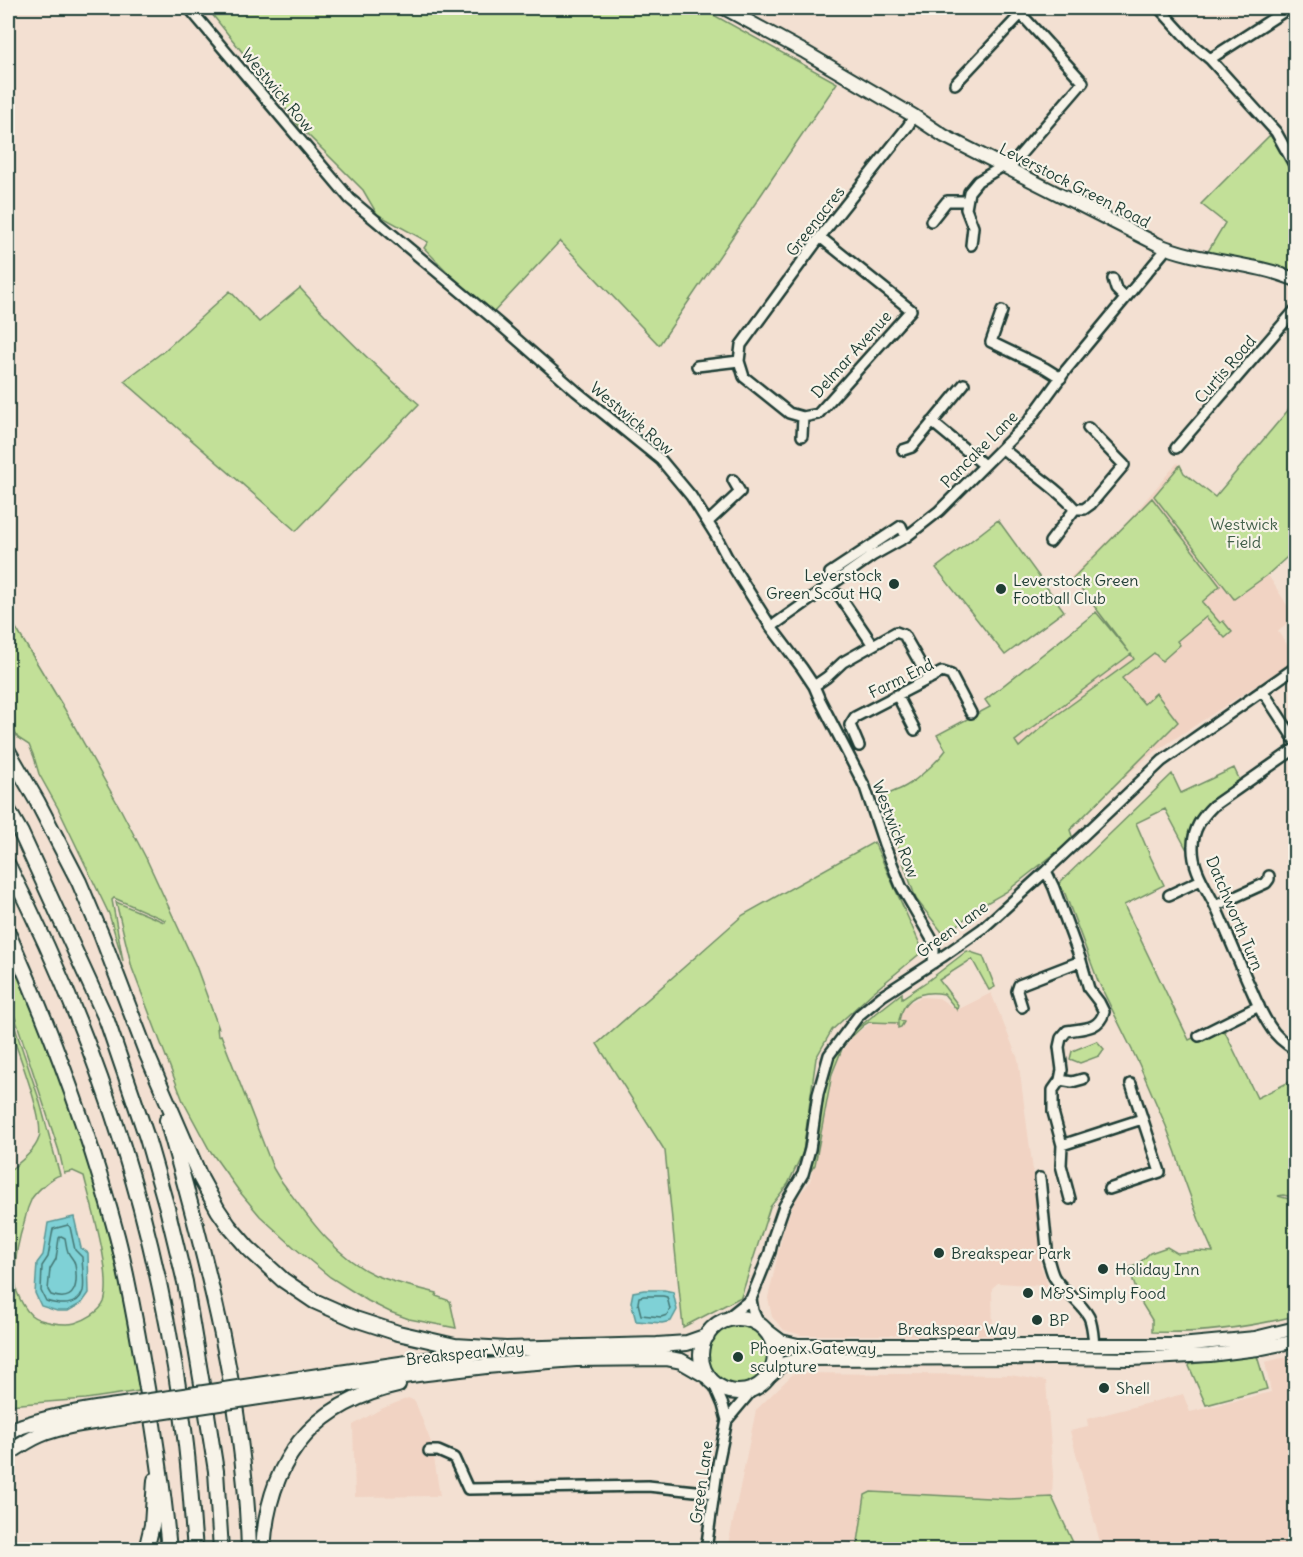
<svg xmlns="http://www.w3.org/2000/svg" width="1303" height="1557" font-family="Delius,sans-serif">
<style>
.built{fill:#f1d3c3}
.green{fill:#c2e098;stroke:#708e66;stroke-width:1.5;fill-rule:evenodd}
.water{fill:#7fd1d6;stroke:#599695;stroke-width:1.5}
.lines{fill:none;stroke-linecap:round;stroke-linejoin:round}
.shore{stroke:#457875;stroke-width:1.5}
.minor-casing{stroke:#1f3d34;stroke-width:14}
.major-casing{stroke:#1f3d34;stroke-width:16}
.highway-casing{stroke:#1f3d34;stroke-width:18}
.minor{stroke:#f7f3e8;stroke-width:9}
.major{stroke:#f7f3e8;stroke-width:12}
.highway{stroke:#f7f3e8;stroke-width:14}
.highway-bridge-casing{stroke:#1f3d34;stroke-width:18;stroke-linecap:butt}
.highway-bridge{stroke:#f7f3e8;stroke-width:14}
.poi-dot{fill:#1f3d34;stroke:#f7f3e8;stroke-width:2}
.labels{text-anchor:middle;stroke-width:4.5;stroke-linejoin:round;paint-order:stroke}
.street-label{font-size:16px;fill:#1f3d34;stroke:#f7f3e8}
.park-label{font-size:16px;fill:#405e48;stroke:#f7f3e8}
.poi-label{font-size:16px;fill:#1f3d34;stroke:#f7f3e8;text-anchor:start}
</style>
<rect width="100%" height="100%" fill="#f3e0d2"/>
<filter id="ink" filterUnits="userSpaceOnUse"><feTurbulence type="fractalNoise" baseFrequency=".0167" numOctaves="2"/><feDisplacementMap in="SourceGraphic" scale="12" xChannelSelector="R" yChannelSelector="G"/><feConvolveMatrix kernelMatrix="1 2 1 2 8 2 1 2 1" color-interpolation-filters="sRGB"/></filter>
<g filter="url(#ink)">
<!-- built -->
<path class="built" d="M 1177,463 L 1180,465 L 1155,496 L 1234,598 L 1268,575 L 1294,616 L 1278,632 L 1295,655 L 1295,660 L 1150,755 L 1097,802 L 1070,830 L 1015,741 L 1130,654 L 1070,578 L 1128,521 Z
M 991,993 L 1018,1059 L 1040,1223 L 1040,1263 L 1048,1286 L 998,1283 L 992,1288 L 993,1335 L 801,1335 L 784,1330 L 772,1317 L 768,1298 L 784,1228 L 795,1200 L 810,1182 L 819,1140 L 828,1090 L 840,1055 L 853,1036 L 879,1017 L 921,997 L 939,998 L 957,1010 Z
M 1295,1355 L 1295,1549 L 1105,1549 L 1100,1542 L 1070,1431 L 1088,1427 L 1087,1419 L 1183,1394 L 1190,1412 L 1271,1392 L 1265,1362 Z
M 794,1373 L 1010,1375 L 1046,1381 L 1053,1475 L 1052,1497 L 1009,1499 L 865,1495 L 857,1549 L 727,1550 L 756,1410 Z
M 408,1398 L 415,1401 L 432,1445 L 440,1496 L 355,1497 L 353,1425 L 381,1409 Z"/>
<!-- green -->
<path class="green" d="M 207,8 L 701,8 L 837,83 L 659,345 L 560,241 L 493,313 L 476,301 L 424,248 L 428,242 L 377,214 L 363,190 L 298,125 L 255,68 Z
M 1270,135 L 1295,175 L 1296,268 L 1291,274 L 1207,253 L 1225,223 L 1201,204 Z
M 300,288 C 337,329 376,368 419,404 L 296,531 L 124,381 L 164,351 L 230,291 L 259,322 Z
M 1295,402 L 1295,550 L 1266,576 L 1234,599 L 1154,496 L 1180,465 L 1184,473 L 1215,497 Z
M 1152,498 L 1220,586 L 1202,602 L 1220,623 L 1223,621 L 1232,632 L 1225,638 L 1206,617 L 1177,641 L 1180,645 L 1162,661 L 1154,653 L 1122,678 L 1144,704 L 1156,693 L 1178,722 L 1070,830 L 1073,839 L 1006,892 L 976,909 L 945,936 L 916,899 L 881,799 C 889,792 898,791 906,786 C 918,779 938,761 946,750 L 937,735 L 990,707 L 985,700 L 1096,612 L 1129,652 L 1073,578 ZM 1131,654 L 1134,659 L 1050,720 L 1019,747 L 1015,741 Z
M 998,520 L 1064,611 L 1005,655 L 936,568 Z
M 8,615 L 64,708 L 121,810 L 146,858 L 196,966 L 219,1029 L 217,1027 L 218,1036 L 221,1035 L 273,1168 L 279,1178 C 306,1214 333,1256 375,1275 C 395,1283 416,1288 437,1293 L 436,1296 L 450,1301 L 456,1328 L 409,1319 L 390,1312 L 368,1301 L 330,1277 L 296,1249 L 260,1216 L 239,1191 L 209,1149 L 183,1101 L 132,968 L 116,902 L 164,922 L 165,920 L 114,898 L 112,900 L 123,961 L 109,914 L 58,808 L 39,774 L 34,757 L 29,745 L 18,738 L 8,720 Z
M 1234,768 L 1242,785 L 1213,806 L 1196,830 L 1195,865 L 1165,809 L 1136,823 L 1151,858 L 1164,885 L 1124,905 L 1189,1040 L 1218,1026 L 1225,1032 L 1257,1098 L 1295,1079 L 1295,1188 L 1293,1197 L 1283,1195 L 1278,1196 L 1293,1200 L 1292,1205 L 1295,1211 L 1295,1316 C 1249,1327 1199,1334 1152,1332 L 1152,1320 L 1139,1299 L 1129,1268 L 1137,1265 L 1150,1253 L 1167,1247 L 1177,1253 L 1197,1251 L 1213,1252 L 1199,1220 L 1183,1176 L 1176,1153 L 1166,1126 L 1139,1064 L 1098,981 L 1064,891 L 1056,886 L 1172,774 L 1181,793 Z
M 874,842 L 923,951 L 872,993 L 832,1030 L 816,1058 L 803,1152 L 788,1184 L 770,1207 L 741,1297 L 683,1327 L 665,1151 L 597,1044 L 743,915 Z
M 8,950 L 11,955 C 35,1015 61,1076 81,1138 C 107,1220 127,1305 139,1391 L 86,1399 L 8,1405 L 10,1347 L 8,1346 L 8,1172 C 18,1163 34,1153 39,1138 C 45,1119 15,1045 8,1022 L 8,1007 L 39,1099 L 60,1175 C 52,1177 37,1191 32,1198 C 29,1204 26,1213 25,1219 C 18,1241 11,1269 17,1292 C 20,1300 25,1309 31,1315 C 39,1322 65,1326 75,1323 C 85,1320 100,1312 104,1302 C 113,1275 91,1205 84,1176 L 73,1171 L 64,1173 L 59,1151 L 8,996 Z
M 967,951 L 983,956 L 995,987 L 989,990 L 972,959 L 939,980 L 958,1005 L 957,1010 L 944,994 C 922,990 905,996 899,1020 L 904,1022 L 901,1027 L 898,1028 L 898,1023 L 869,1022 L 864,1025 L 844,1044 L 832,1074 L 815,1165 L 804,1180 L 821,1086 L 830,1061 L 841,1041 L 902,993 L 902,998 L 929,980 Z
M 1097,1041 L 1104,1049 L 1099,1056 L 1080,1063 L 1070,1059 L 1072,1051 Z
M707 1356a30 30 0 1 1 60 0a30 30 0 1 1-60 0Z
M 809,1350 L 1070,1350 L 1070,1354 L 809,1355 Z
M 1257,1356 L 1267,1389 L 1206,1405 L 1189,1366 L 1190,1364 Z
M 871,1492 L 1009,1499 L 1052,1497 L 1076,1549 L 857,1549 L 865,1495 Z"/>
<!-- water -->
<path class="water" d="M 74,1217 L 81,1248 L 88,1253 L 89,1293 L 82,1303 L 68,1311 L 57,1311 L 41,1306 L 35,1293 L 37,1263 L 43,1255 L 48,1223 Z
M 644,1290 L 664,1290 L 673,1292 L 677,1310 L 671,1321 L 662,1323 L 636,1321 L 631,1302 L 633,1292 Z"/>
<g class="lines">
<!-- shore -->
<path class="shore" d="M 68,1225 L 70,1227 L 75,1250 L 82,1257 C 82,1266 85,1283 83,1291 C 78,1308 58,1305 46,1301 L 41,1291 L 42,1266 L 48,1257 L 53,1229 Z
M 61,1236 L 65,1238 C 66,1242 66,1247 68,1252 C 70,1257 74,1259 75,1264 C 78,1283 77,1304 51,1295 L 48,1290 L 50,1269 L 56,1259 L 59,1238 Z
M 644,1296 L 663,1296 L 667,1297 L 670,1309 L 667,1315 L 661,1317 L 641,1315 L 638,1303 L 639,1297 Z"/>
<defs>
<path id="minor" d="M 189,8 L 350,199 L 497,322 L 576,391 L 661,460 L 691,496 L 715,534 L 727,557 L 771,627 L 802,668 L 814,686 L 820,700 L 865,787 L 884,844 L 901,886 L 934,943 L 934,952 L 933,963
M 1159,8 L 1192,44 L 1210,59 L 1276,132 L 1296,168
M 1210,59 L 1283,12 L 1287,8
M 955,84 L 1021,14 L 1083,82 L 1008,169
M 931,221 L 947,201 L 967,201
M 820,237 L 911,310 L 818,414 L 803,417 L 789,413 L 744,377 L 739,361 L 741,345 L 820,237 L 908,126 L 914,116
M 971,245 L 973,227 L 966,209 L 969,192 L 978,181 L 1003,166
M 1113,279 L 1116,289 L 1125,298
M 1002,311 L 991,342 L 1045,368 L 1061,378
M 697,366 L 739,361
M 932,422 L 984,465
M 802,436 L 803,417
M 1002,448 C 1026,469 1054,485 1075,509
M 1176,448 L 1296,309
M 903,450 L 912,447 L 964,384
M 708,522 L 740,492 L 733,480
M 1050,542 L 1075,509 L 1084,509 L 1091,504 L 1124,465 L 1088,428
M 832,583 L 830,573 L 901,526 L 906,537
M 839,595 L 873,645
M 771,627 L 872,556 L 906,537 L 939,511 L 1028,422 L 1066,370 L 1167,248
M 814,686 L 827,677 L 843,662 L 896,632 L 904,635 L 929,679
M 1262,690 L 1296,742
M 897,695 L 915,730
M 859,746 L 850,725 L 855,717 L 942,672 L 951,675 L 971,713
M 1296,748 L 1213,806 C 1202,817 1193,829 1193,846 C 1192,871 1208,889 1217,910 C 1229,937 1240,965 1252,991 C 1257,1003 1262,1014 1269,1025 C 1275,1035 1285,1044 1296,1050
M 1046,871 L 1054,888 L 1081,961 L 1089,989 L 1099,1002 L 1104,1012 C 1099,1030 1083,1028 1067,1031 L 1061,1038 L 1059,1047 L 1062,1070 L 1060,1080 L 1053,1090 L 1053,1112 L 1062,1145 L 1061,1165 L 1070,1199
M 1169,895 L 1201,880
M 1215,906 L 1266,883 L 1269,879 L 1269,876
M 1022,1007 L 1017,991 L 1019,985 L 1081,961
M 1199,1036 L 1259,1006
M 1060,1080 L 1072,1082 L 1083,1079
M 1062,1145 L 1142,1119
M 1040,1178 L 1048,1259 C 1050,1265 1051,1271 1054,1277 C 1062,1291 1080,1300 1089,1317 C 1093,1326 1093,1336 1094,1346
M 1109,1189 L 1160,1172 L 1131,1084
M 751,1299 L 753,1311 L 759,1324
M 722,1322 L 751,1299 L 770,1252 L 773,1238 L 784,1206 L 803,1174 L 810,1149 L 818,1094 L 829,1055 L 859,1015 L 882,996 L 942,957 L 982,929 L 1046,871 L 1162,761 L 1296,667
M 727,1420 L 753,1389
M 429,1451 L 438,1451 L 454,1458 L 468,1489 L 648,1486 L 714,1493
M 706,1550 L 718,1464 L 727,1420 L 723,1405 L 713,1382"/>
<path id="major" d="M 724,8 L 805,52 L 914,116 L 944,136 L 1157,244 C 1201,263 1251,261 1296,280
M 765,1329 L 781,1341 L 798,1345 L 1180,1345 L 1255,1338 L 1296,1328
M 770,1376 L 785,1363 L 802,1359 L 1054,1358 L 1132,1359 L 1210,1355 L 1258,1349 L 1296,1341"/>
<path id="highway" d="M 8,751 L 37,801 L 79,882 L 101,934 L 146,1052 L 201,1179 L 218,1210 L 229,1226 L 248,1248 L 283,1280 L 314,1301 L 355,1319 L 398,1333 L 455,1346 L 506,1349 L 657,1345 L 687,1343 L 707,1336
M 8,810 L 21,833 L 107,1021 L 147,1138 L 167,1208 L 185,1282 L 207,1414 L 216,1471 L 221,1550
M 8,865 C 76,999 129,1142 160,1288 C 171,1340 180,1393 186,1445 C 190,1480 192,1515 195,1550
M 8,933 C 52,1032 89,1132 117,1236 C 130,1286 138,1337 147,1388 C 156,1441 164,1495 169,1550
M 167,1120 C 207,1260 245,1404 249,1550
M701 1355a37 37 0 1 1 74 0a37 37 0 1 1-74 0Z
M 258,1385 L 475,1353
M 259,1397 L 418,1374 L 486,1366 L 576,1359 L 666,1358 L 681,1361 L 707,1376
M 8,1431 C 48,1416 87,1410 130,1404
M 8,1454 C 18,1447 28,1440 40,1435 C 66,1424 104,1421 133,1416
M 146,1550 L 152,1525 L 155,1480
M 263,1550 C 268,1462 311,1404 398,1385"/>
</defs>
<!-- minor casing -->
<use href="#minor" class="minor-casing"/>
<!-- major casing -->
<use href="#major" class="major-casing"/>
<!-- highway casing -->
<use href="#highway" class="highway-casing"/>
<!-- minor -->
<use href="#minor" class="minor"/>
<!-- major -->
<use href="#major" class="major"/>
<!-- highway -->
<use href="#highway" class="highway"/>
<defs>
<path id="highway-bridge" d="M 130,1404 L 258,1385
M 133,1416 L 259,1397"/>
</defs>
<!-- highway-bridge casing -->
<use href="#highway-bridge" class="highway-bridge-casing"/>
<!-- highway-bridge -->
<use href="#highway-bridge" class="highway-bridge"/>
</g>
</g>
<!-- markers -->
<g class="poi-dot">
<circle cx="894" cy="584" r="6"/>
<circle cx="1001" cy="589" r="6"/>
<circle cx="939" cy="1253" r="6"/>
<circle cx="1103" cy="1269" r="6"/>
<circle cx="1028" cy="1293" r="6"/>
<circle cx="1037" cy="1320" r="6"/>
<circle cx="738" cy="1357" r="6"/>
<circle cx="1104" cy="1388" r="6"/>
</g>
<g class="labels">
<!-- street labels -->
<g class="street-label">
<text transform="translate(278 90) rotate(50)" y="6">Westwick Row</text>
<text transform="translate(1075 185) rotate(27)" y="6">Leverstock Green Road</text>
<text transform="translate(815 221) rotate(-52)" y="6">Greenacres</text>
<text transform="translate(851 354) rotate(-48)" y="6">Delmar Avenue</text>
<text transform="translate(1225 369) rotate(-49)" y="6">Curtis Road</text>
<text transform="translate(632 418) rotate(40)" y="6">Westwick Row</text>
<text transform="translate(979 449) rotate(-45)" y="6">Pancake Lane</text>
<text transform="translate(901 678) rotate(-26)" y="6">Farm End</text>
<text transform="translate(896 829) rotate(69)" y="6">Westwick Row</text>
<text transform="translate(1235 913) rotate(67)" y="6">Datchworth Turn</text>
<text transform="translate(952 929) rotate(-36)" y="6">Green Lane</text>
<text x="957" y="1335">Breakspear Way</text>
<text transform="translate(465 1353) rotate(-6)" y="6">Breakspear Way</text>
<text transform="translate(701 1482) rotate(-82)" y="6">Green Lane</text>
</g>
<!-- park labels -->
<g class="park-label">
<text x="1244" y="530">Westwick<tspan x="1244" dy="18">Field</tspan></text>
</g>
<!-- poi labels -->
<g class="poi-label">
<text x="882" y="581" text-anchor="end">Leverstock<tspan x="882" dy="18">Green Scout HQ</tspan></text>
<text x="1013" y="586">Leverstock Green<tspan x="1013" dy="18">Football Club</tspan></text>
<text x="951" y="1259">Breakspear Park</text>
<text x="1115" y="1275">Holiday Inn</text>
<text x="1040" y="1299">M&amp;S Simply Food</text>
<text x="1049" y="1326">BP</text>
<text x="750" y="1354">Phoenix Gateway<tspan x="750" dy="18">sculpture</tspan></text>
<text x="1116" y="1394">Shell</text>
</g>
</g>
<!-- margin -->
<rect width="1303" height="1557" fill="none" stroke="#f7f3e8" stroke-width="30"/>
<rect x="15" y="15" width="1273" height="1527" fill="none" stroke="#1f3d34" stroke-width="2" filter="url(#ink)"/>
</svg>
